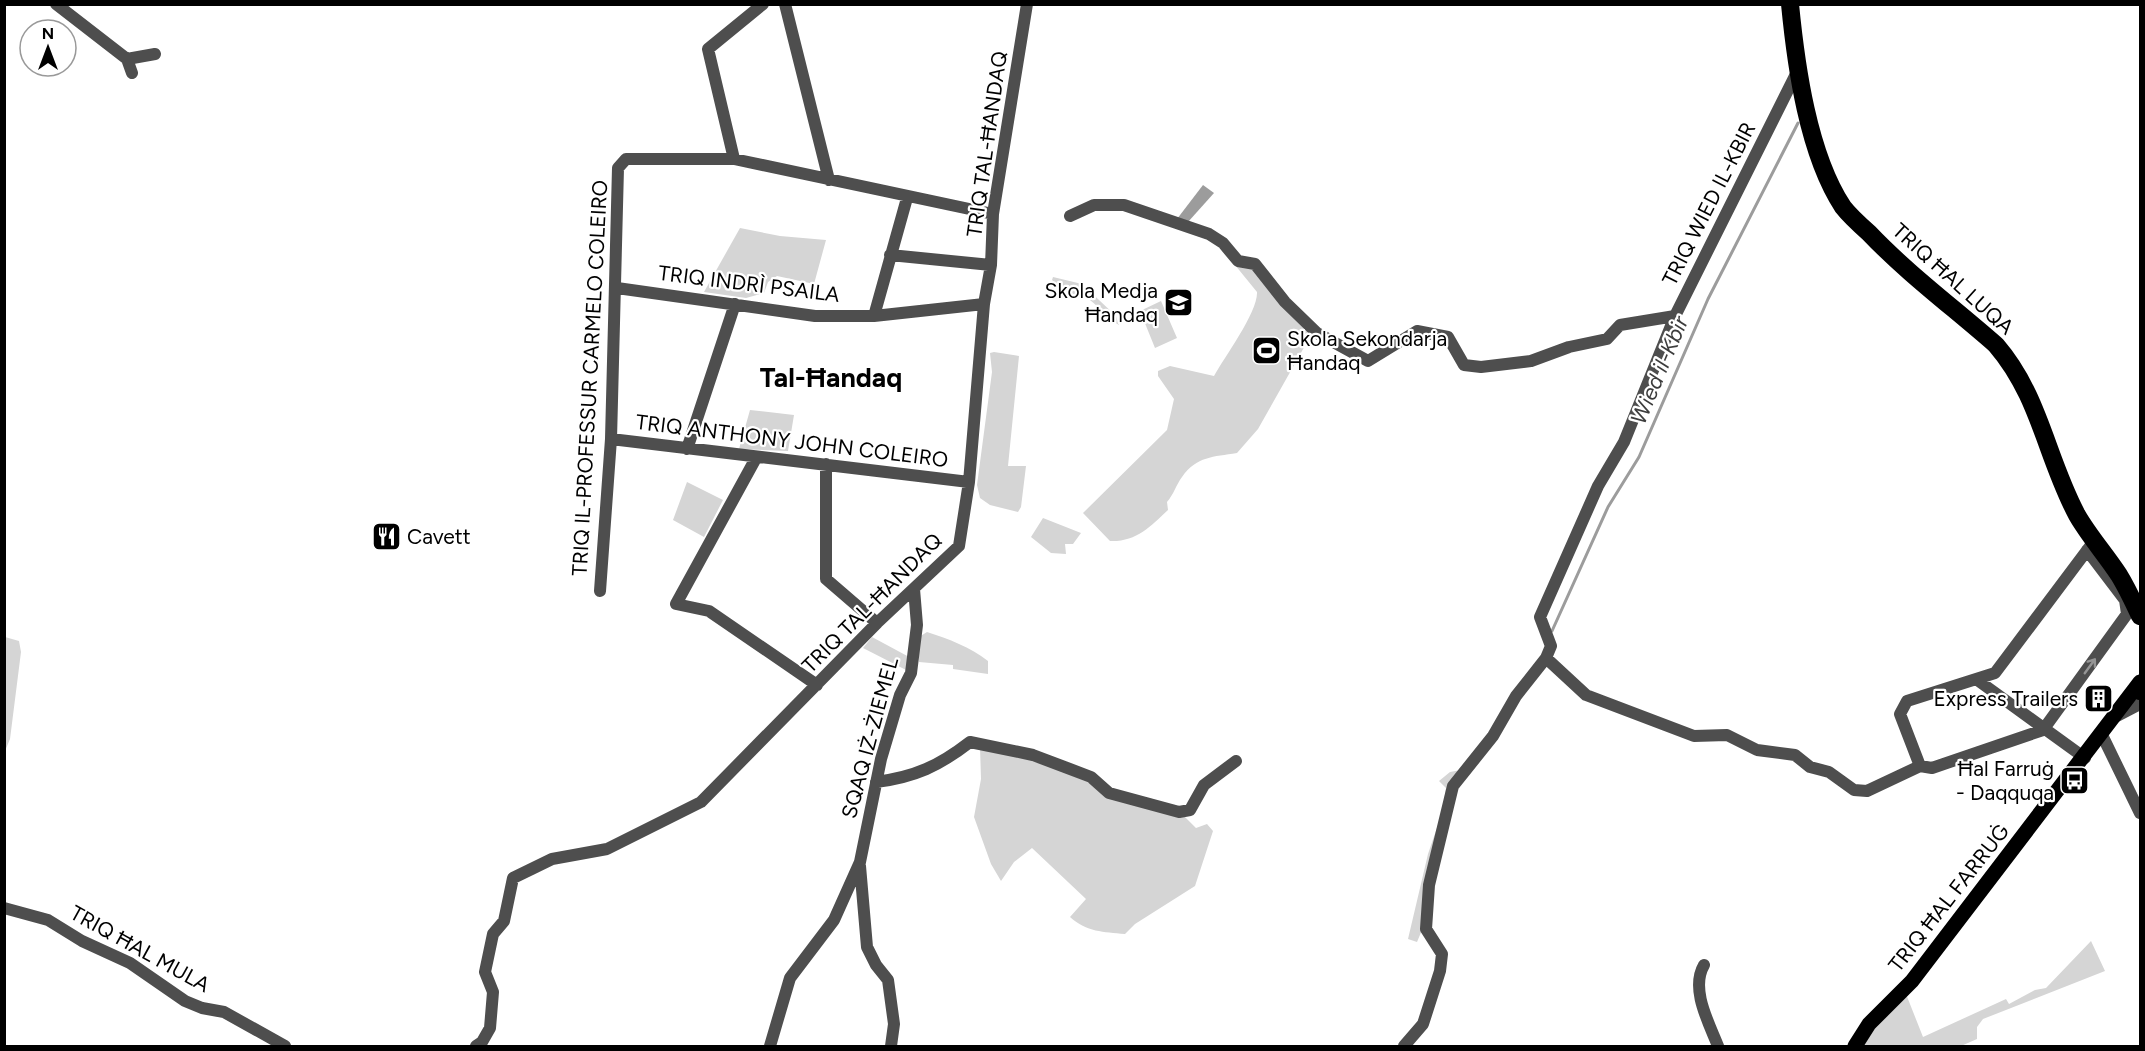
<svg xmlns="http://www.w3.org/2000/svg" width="2145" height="1051" font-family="Figtree,sans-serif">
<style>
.green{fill:#d5d5d5}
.water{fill:#9c9c9c}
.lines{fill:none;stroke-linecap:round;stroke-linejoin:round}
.stream{stroke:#9c9c9c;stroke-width:3}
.minor{stroke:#4e4e4e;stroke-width:12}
.major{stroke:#000;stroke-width:15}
.highway{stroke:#000;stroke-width:18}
.oneway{stroke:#959595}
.labels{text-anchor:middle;stroke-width:4.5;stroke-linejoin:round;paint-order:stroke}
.street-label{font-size:21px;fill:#000;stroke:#fff}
.poi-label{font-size:21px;fill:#000;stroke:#fff;text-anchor:end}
.water-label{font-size:22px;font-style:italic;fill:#3d3d3d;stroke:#fff}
.district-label{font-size:27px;font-weight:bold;fill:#000;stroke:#fff}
</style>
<rect width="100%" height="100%" fill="#fff"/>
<!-- green -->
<path class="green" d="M 740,228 L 780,236 L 826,240 L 814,284 L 777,276 L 768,282 L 764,293 L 746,298 L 704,292 Z
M 1235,265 L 1255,267 L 1311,335 L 1258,429 L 1237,453 C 1213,457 1197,456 1182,477 C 1176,485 1174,494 1167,502 L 1168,510 C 1150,527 1136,542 1110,541 L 1083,513 L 1167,430 L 1174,399 L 1158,376 L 1158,371 L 1170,366 L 1214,376 C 1225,356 1258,312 1257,292 Z
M 1053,277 L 1082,284 L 1116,316 L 1119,325 C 1097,312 1097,295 1066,293 L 1052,280 Z
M 1161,301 L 1177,338 L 1155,348 L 1140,311 Z
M 994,352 L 1019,356 L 1008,466 L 1026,466 L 1021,507 L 1018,512 L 990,505 L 980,498 L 977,485 L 992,372 L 990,353 Z
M 750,410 L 794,415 L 788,451 L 739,449 Z
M 687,482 L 723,500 L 704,537 L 673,520 Z
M 1043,518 L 1081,533 L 1073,544 L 1065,544 L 1066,554 L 1051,553 L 1031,537 Z
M 927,632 C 949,639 970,647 988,661 L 988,674 L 953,669 L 953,665 L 919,662 L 919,637 Z
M 5,637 L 19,641 L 21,652 L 10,739 L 5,751 Z
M 872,637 L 911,658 L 908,671 L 863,648 Z
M 980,747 L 1041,761 L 1170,814 L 1185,817 L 1196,828 L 1207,824 L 1213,831 L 1195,886 L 1135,924 L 1125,934 C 1103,932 1087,932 1070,917 L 1086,899 L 1032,848 L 1014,862 L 1001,881 L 991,864 L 974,817 L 981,779 Z
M 1466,769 L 1451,782 L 1422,930 L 1417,942 L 1408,939 L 1428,854 L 1442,813 L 1446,788 L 1439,781 L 1450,772 Z
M 2091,941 L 2105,971 L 1983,1019 L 1977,1027 L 1977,1039 L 1961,1046 L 1860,1046 L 1875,1023 L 1906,994 L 1923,1037 L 2006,999 L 2009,1004 L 2035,990 L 2046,988 Z"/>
<!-- water -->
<path class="water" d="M 1203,185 L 1214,193 L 1188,222 L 1177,219 Z"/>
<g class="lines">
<!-- stream -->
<path class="stream" d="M 1552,631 L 1608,507 L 1639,457 L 1708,299 L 1798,123"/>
<!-- minor -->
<path class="minor" d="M 56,4 L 127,59 L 132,73
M 785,4 L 829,180
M 127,59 L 155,54
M 734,159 L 708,49 L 763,4
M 1070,216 L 1094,205 L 1124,205 L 1209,234 L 1223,243 L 1238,261 L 1255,264 L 1285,302 L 1317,333 L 1368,361 L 1417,331 L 1448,337 L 1464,365 L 1481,367 L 1531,361 L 1569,347 L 1607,339 L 1620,325 L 1675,316
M 890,255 L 991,265
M 617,288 L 815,316 L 874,316 L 984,304
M 874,316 L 907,198
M 611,439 L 969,482
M 687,449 L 735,304
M 756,458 L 676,604 L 709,611 L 817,685
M 826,464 L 826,579 L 877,623
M 600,591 L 611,439 L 618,168 L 626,159 L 734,159 L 993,214
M 1546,658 L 1586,695 L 1694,736 L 1727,735 L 1757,750 L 1795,755 L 1810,767 L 1829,772 L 1854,790 L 1867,791 L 1920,766 L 1932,768 L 2043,730 L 2127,614 L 2125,600 L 2087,550
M 1976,679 L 2085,758
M 2117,716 L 2140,704
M 2102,735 L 2140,813
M 1920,766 L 1900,714 L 1907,701 L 1995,673 L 2091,545
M 876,782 C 915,777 939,766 970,742 L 1033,755 L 1091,777 L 1109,793 L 1179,812 L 1190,810 L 1204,785 L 1236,761
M 860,866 L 867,947 L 876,965 L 888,980 L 894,1024 L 891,1046
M 4,908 L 48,920 L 82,941 L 130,963 L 185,1001 L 202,1008 L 224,1012 L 285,1046
M 1704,965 C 1690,989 1709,1023 1718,1046
M 476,1046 L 482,1042 L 490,1028 L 493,992 L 485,972 L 493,934 L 504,921 L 513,878 L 552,859 L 607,849 L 701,802 L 877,623 L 959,546 L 969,482 L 984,304 L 991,265 L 993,214 L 1027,4
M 770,1046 L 790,978 L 834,920 L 860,862 L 881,759 L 900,695 L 911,673 L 917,625 L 914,589
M 1404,1046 L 1423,1024 L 1440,971 L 1442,954 L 1426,929 L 1429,885 L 1453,786 L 1493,736 L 1516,696 L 1546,658 L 1551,646 L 1540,617 L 1598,486 L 1624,442 L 1675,316 L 1797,72"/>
<!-- major -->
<path class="major" d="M 1855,1046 L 1869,1024 L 1912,981 L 2140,682"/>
<!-- highway -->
<path class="highway" d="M 1790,4 C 1796,66 1808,154 1843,207 C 1850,216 1860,225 1869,233 C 1908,274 1954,308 1996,345 C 2040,396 2046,457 2077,515 C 2089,536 2106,555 2119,575 C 2127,588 2134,603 2140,616
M 2139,691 L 2140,691"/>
</g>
<!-- one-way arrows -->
<defs><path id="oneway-shaft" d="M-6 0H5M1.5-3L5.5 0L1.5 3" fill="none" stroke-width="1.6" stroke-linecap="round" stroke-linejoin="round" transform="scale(1.5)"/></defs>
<use class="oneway" href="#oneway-shaft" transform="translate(2090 666) rotate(-54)"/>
<!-- icons -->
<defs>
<symbol id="school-square" viewBox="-11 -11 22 22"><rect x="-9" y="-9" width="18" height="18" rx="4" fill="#000" stroke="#fff"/><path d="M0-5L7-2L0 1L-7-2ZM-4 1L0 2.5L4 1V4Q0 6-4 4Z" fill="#fff"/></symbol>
<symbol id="stadium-square" viewBox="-11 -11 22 22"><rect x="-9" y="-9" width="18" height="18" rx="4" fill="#000" stroke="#fff"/><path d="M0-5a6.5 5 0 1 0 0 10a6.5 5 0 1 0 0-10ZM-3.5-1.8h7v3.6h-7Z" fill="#fff"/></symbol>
<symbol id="restaurant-square" viewBox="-11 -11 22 22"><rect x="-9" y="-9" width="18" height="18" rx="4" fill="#000" stroke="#fff"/><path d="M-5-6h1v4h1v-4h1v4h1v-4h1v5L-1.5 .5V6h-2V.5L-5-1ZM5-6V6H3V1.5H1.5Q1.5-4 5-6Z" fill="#fff"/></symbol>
<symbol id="building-square" viewBox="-11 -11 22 22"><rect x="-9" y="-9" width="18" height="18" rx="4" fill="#000" stroke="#fff"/><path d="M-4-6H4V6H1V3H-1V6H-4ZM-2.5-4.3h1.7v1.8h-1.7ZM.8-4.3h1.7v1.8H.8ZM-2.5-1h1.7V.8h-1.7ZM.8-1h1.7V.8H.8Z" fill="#fff"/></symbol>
<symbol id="bus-square" viewBox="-11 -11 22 22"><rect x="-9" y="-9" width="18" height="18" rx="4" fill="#000" stroke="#fff"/><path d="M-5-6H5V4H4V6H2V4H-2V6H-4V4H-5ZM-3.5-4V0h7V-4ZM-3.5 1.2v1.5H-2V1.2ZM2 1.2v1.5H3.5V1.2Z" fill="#fff"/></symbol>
</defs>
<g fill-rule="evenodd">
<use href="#school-square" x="1162" y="286" width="33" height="33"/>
<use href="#stadium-square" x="1250" y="334" width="33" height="33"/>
<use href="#restaurant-square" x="370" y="520" width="33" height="33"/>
<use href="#building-square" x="2082" y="682" width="33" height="33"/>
<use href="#bus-square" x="2058" y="764" width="33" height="33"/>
</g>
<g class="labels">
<!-- street labels -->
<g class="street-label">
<text transform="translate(987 144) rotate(-82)" y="7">TRIQ TAL-ĦANDAQ</text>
<text transform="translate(1709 204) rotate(-63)" y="7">TRIQ WIED IL-KBIR</text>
<text transform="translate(1953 279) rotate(42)" y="7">TRIQ ĦAL LUQA</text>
<text transform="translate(749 284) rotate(7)" y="7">TRIQ INDRÌ PSAILA</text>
<text transform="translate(590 378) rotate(-87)" y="7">TRIQ IL-PROFESSUR CARMELO COLEIRO</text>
<text transform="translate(792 441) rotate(7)" y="7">TRIQ ANTHONY JOHN COLEIRO</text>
<text transform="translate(872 603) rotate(-45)" y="7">TRIQ TAL-ĦANDAQ</text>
<text transform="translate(870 738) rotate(-75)" y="7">SQAQ IŻ-ŻIEMEL</text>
<text transform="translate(1949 898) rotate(-52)" y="7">TRIQ ĦAL FARRUĠ</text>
<text transform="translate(140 949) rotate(29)" y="7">TRIQ ĦAL MULA</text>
</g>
<!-- poi labels -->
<g class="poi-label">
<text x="1158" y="298">Skola Medja<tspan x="1158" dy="24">Ħandaq</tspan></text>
<text x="1287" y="346" text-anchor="start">Skola Sekondarja<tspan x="1287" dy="24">Ħandaq</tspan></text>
<text x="407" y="544" text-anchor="start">Cavett</text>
<text x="2078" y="706">Express Trailers</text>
<text x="2054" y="776">Ħal Farruġ<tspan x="2054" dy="24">- Daqquqa</tspan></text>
</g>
<!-- water labels -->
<g class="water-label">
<text transform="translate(1659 370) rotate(-67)" y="8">Wied il-Kbir</text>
</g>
<!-- district labels -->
<g class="district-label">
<text x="831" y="387">Tal-Ħandaq</text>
</g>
</g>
<!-- border -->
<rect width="2145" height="1051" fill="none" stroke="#000000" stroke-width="12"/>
<!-- north arrow -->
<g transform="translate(48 48)"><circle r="28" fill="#ffffff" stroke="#999999" stroke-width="1.5"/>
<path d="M0-4.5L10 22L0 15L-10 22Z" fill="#000000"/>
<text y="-9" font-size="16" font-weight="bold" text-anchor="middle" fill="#000000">N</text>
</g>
</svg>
